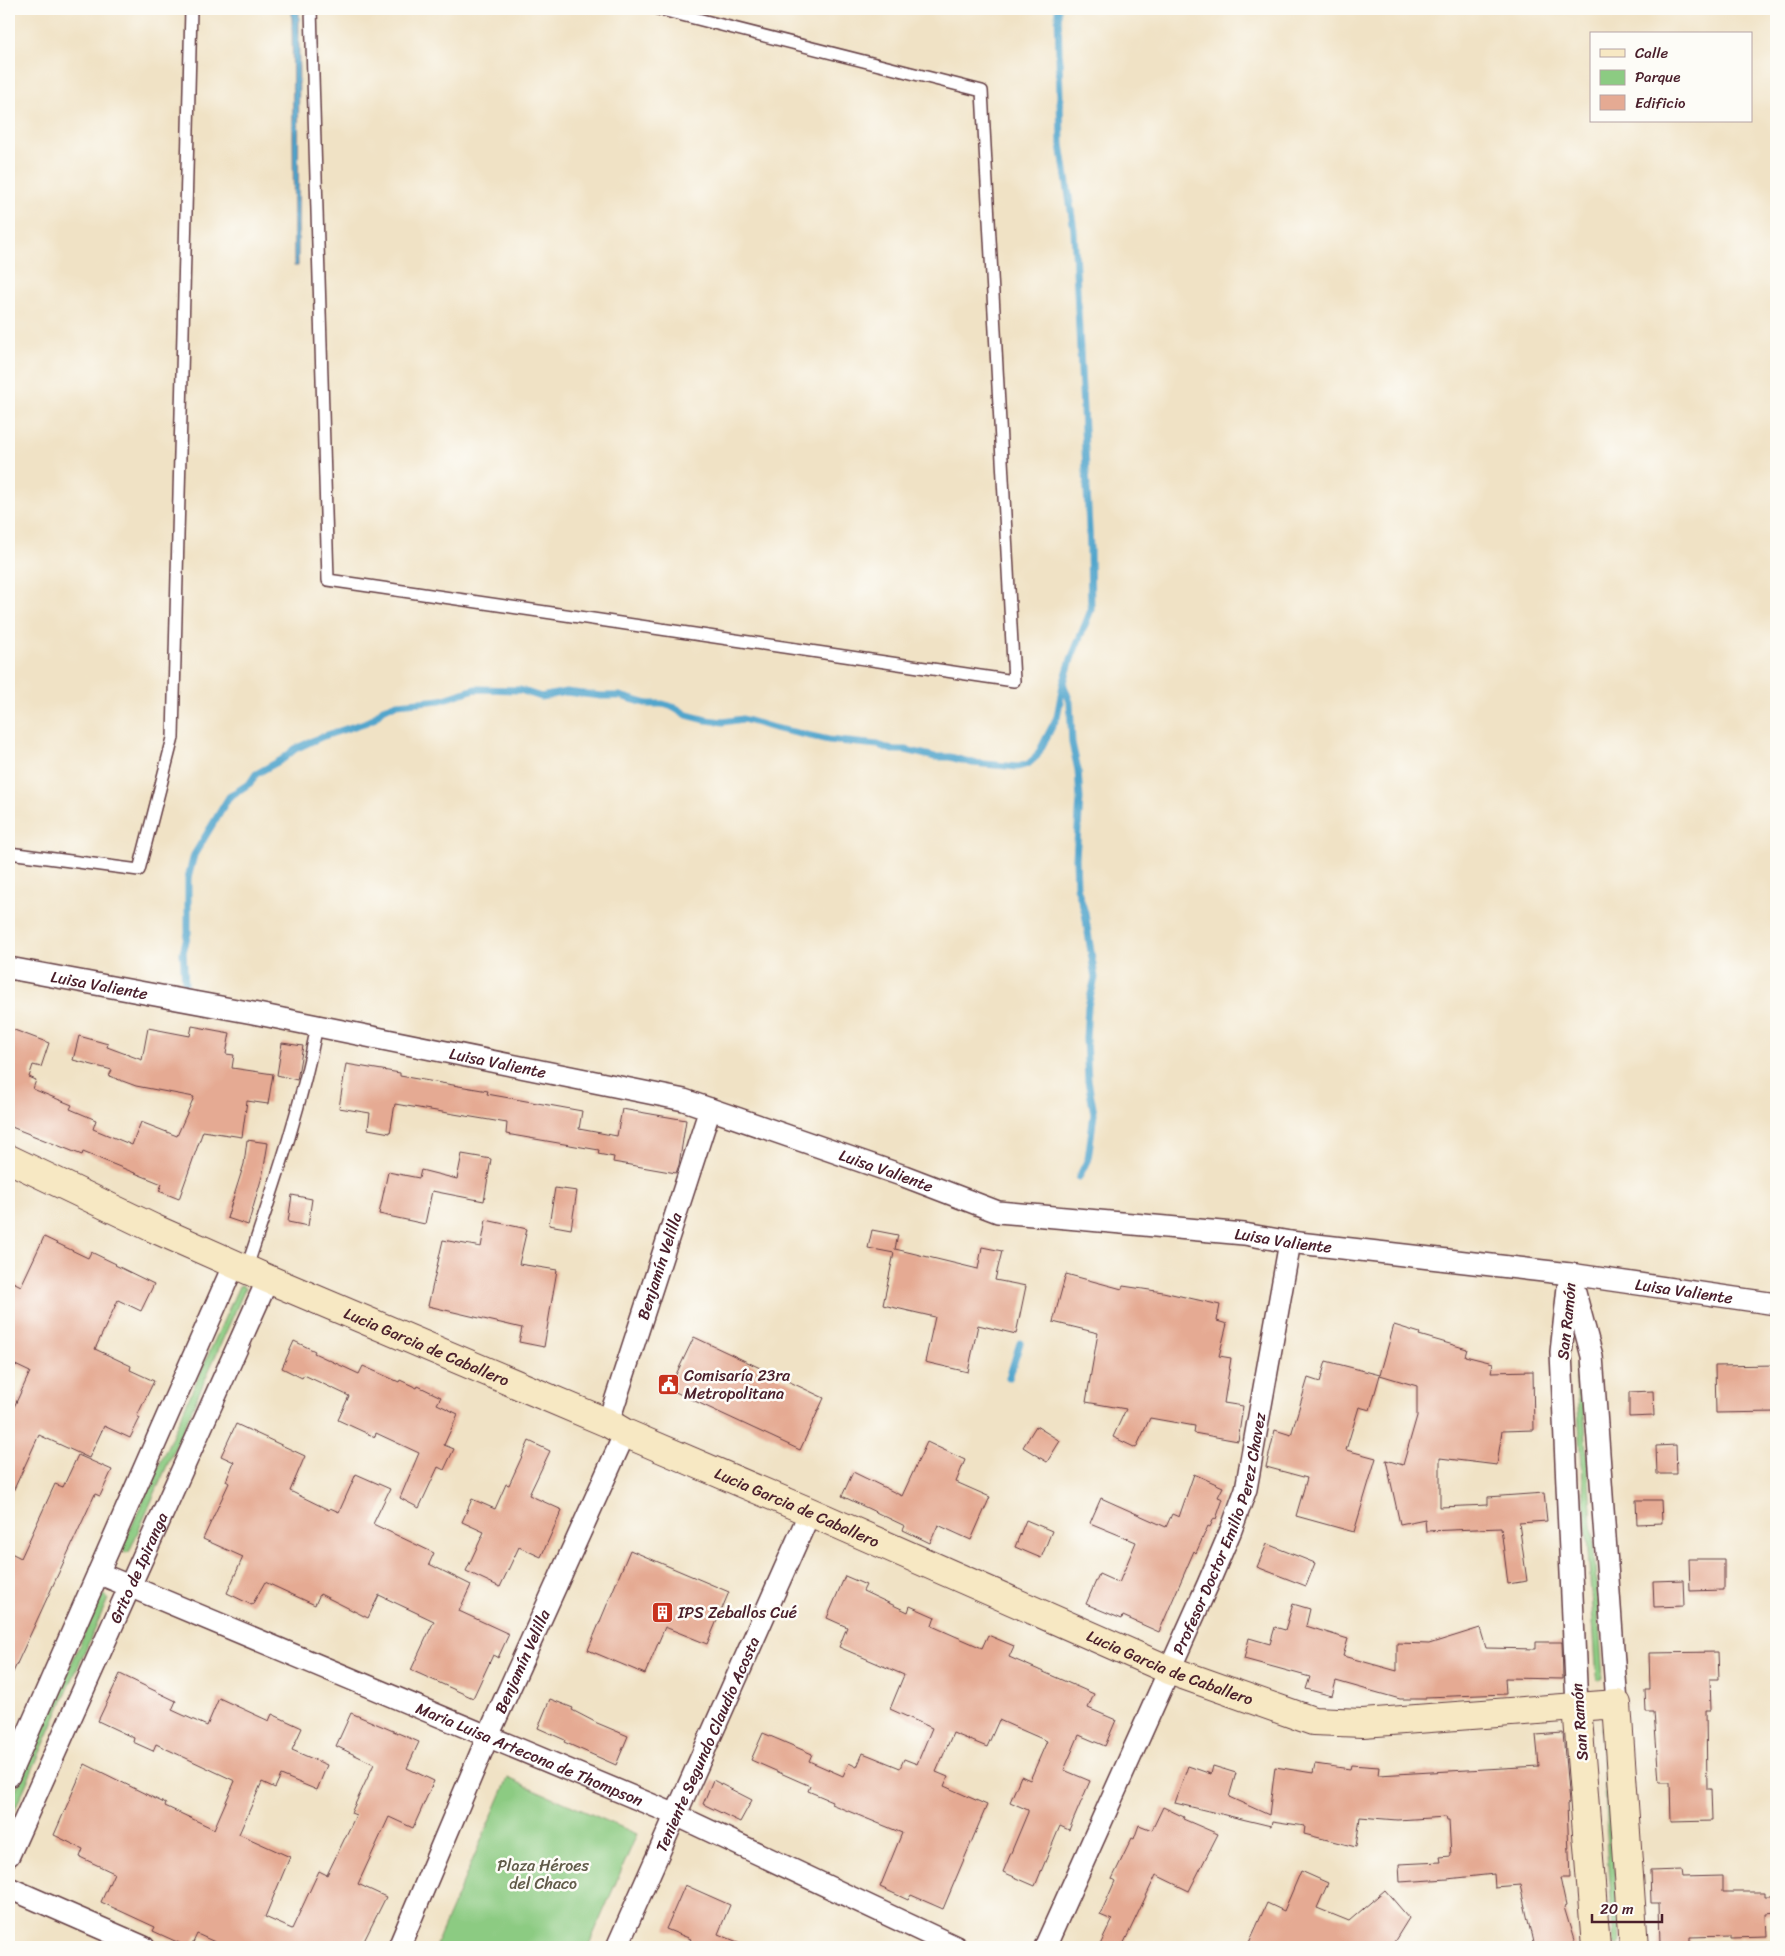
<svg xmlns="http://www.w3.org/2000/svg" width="1785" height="1956" font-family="Sriracha,sans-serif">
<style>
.green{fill:#8ccb82;stroke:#6b7556}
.water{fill:#51a5cc;stroke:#4e627c}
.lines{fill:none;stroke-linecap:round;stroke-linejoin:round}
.stream{stroke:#51a5cc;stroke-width:7}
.building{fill:#e5aa93}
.lane-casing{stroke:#633c42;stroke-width:14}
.street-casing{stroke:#633c42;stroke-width:24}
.secondary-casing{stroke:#633c42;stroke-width:30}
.lane{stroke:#fff;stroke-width:11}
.street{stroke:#fff;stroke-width:21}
.secondary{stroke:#f7e8c3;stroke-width:28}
.labels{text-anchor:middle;stroke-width:5;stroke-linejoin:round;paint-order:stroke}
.street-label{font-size:16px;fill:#4a1f2b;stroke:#fdfcf7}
.poi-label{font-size:16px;fill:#4a1f2b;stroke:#fdfcf7;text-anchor:start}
.park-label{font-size:16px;fill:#615b49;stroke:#fdfcf7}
</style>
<rect width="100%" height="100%" fill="#fdfcf7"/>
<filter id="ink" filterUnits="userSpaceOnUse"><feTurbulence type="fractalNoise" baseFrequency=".02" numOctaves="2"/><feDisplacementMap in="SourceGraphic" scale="10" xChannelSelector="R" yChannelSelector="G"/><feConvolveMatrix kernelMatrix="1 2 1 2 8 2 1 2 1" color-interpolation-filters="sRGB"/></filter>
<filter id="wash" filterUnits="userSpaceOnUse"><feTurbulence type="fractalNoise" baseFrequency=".0096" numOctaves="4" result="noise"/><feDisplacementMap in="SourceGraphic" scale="20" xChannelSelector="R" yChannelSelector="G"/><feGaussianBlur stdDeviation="1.12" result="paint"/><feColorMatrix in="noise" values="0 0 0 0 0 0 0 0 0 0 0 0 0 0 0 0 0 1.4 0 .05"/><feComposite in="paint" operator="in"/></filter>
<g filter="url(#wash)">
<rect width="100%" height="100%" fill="#f0e2c5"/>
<!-- green -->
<path class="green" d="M 242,1285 L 245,1289 L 129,1552 L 125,1553 L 122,1548 L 239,1286 Z
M 1577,1364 L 1581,1367 L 1603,1679 L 1599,1681 L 1597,1679 L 1575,1367 Z
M 105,1595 L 108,1599 L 9,1823 L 9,1805 L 101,1596 Z
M 1602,1725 L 1605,1725 L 1620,1943 L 1617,1947 L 1614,1944 L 1600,1727 Z
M 508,1778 L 637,1834 L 588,1947 L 435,1947 Z"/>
<!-- water -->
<path class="water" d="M 292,9 L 299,9 L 298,266 L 294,266 Z"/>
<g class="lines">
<!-- stream -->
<path class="stream" d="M 1064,686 L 1070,702 L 1072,743 L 1078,770 L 1080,799 L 1076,858 L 1077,887 L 1085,913 L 1095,978 L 1088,1006 L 1086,1039 L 1088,1081 L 1094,1113 L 1088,1159 L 1079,1177
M 185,985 L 183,952 L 188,933 L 188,878 L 194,855 L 229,797 L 250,783 L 256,774 L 283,759 L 295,749 L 321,737 L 364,723 L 373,719 L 383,709 L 397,704 L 441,700 L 475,689 L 520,690 L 541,697 L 566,692 L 601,696 L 620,696 L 648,704 L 663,704 L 676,708 L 687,715 L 706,720 L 723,722 L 743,719 L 774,728 L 829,740 L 878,745 L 892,750 L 906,750 L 935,757 L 950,757 L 973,763 L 1018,767 L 1028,764 L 1037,756 L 1057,717 L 1063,685 L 1071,659 L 1091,610 L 1090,549 L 1074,230 L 1061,144 L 1058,9
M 1009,1378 L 1020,1343"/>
</g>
<g id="blocks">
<!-- building -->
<path class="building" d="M 192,1026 L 230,1033 L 226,1054 L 234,1055 L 232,1068 L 273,1074 L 268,1104 L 247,1101 L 242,1137 L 203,1131 L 179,1199 L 159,1191 L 162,1184 L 83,1152 L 82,1155 L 9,1126 L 9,1028 L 49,1043 L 41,1067 L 33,1065 L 29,1077 L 36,1080 L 33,1089 L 72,1105 L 70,1109 L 96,1120 L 93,1129 L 132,1145 L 141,1122 L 177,1136 L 194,1097 L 136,1086 L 109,1076 L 112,1070 L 73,1060 L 79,1036 L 108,1044 L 107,1047 L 142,1060 L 148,1028 L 190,1036 Z
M 282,1043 L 303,1046 L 297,1080 L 277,1075 Z
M 346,1064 L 400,1073 L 400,1076 L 488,1091 L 487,1094 L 582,1111 L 579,1129 L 617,1136 L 622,1109 L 686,1120 L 679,1165 L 676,1173 L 613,1162 L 614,1157 L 598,1154 L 599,1150 L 506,1134 L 507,1123 L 395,1104 L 390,1133 L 368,1129 L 370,1113 L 339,1108 Z
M 247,1140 L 268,1143 L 263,1173 L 248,1225 L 227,1218 L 244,1164 Z
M 462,1154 L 491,1159 L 484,1201 L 432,1191 L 425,1224 L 379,1214 L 388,1172 L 419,1178 L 421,1170 L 457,1179 Z
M 555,1188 L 577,1191 L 571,1229 L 549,1225 Z
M 292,1195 L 312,1199 L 308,1226 L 288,1222 Z
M 486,1220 L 527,1229 L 519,1264 L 557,1270 L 544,1347 L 519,1342 L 522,1328 L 428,1306 L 443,1240 L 481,1247 Z
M 872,1230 L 898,1235 L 895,1249 L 978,1269 L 982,1247 L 1002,1251 L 995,1280 L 1026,1286 L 1016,1334 L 978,1325 L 968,1372 L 925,1362 L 935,1317 L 883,1305 L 894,1253 L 868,1248 Z
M 44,1237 L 88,1258 L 91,1252 L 116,1264 L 115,1265 L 154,1284 L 141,1311 L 118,1300 L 95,1349 L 131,1366 L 130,1370 L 154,1381 L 137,1416 L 140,1418 L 130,1438 L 104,1426 L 89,1458 L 39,1435 L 9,1500 L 9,1418 L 30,1372 L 9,1362 L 9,1280 L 21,1286 Z
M 1066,1274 L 1122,1289 L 1123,1286 L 1163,1292 L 1220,1305 L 1217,1321 L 1227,1324 L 1219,1356 L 1231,1358 L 1224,1403 L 1243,1406 L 1238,1441 L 1194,1433 L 1195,1426 L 1150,1418 L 1136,1448 L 1113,1437 L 1126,1409 L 1086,1402 L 1098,1333 L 1053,1322 Z
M 1394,1325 L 1420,1333 L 1419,1335 L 1467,1349 L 1465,1356 L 1493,1363 L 1491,1372 L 1533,1371 L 1534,1430 L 1502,1431 L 1497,1465 L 1440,1458 L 1440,1507 L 1488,1505 L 1488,1497 L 1544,1493 L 1547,1521 L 1519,1523 L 1527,1581 L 1508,1584 L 1501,1528 L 1426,1531 L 1425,1519 L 1400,1524 L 1386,1460 L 1403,1465 L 1417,1416 L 1417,1386 L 1380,1375 Z
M 694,1337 L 824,1398 L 800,1450 L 669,1389 Z
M 294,1341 L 315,1351 L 314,1353 L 359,1374 L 363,1366 L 399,1382 L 400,1380 L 417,1388 L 418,1386 L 441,1397 L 437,1404 L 458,1414 L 444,1445 L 454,1449 L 444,1470 L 438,1467 L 419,1508 L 400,1498 L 419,1453 L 376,1433 L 375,1437 L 338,1420 L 349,1396 L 304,1375 L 302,1378 L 282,1368 Z
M 1326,1361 L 1380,1375 L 1370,1410 L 1359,1407 L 1346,1450 L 1376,1458 L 1354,1532 L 1296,1516 L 1307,1478 L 1266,1467 L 1275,1430 L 1291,1435 L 1308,1378 L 1320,1382 Z
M 1776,1365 L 1776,1412 L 1716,1413 L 1715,1366 Z
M 1653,1391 L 1654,1416 L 1629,1417 L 1629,1392 Z
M 236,1424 L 305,1456 L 290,1491 L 329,1510 L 330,1508 L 339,1512 L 356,1474 L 390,1489 L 373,1524 L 434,1553 L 429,1564 L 471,1585 L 459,1611 L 509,1634 L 498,1658 L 493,1655 L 473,1698 L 411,1670 L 434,1621 L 379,1595 L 368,1618 L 320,1594 L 315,1605 L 265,1582 L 252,1605 L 227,1593 L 243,1557 L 203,1539 L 229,1483 L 226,1481 L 234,1462 L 221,1456 Z
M 1036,1426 L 1060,1441 L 1047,1462 L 1023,1447 Z
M 529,1441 L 550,1451 L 529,1495 L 562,1510 L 541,1557 L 519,1547 L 500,1587 L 466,1571 L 484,1532 L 462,1522 L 472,1499 L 495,1509 L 506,1484 L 509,1485 Z
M 927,1442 L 965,1460 L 956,1482 L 990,1497 L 971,1540 L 938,1525 L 930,1543 L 903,1530 L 905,1526 L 842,1496 L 853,1472 L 902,1496 Z
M 1676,1445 L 1677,1474 L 1657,1474 L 1656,1446 Z
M 78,1455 L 112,1470 L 100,1496 L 95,1494 L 9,1681 L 9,1552 L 21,1558 L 55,1484 L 63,1487 Z
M 1194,1474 L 1223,1487 L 1218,1497 L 1223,1499 L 1216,1519 L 1214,1518 L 1210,1527 L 1208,1526 L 1196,1553 L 1194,1551 L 1159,1632 L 1123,1616 L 1122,1619 L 1086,1604 L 1099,1574 L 1119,1583 L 1136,1542 L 1090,1523 L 1101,1498 L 1166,1527 L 1172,1514 L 1179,1517 Z
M 1636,1500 L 1661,1500 L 1662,1523 L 1637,1524 Z
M 1026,1520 L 1052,1531 L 1041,1558 L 1015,1547 Z
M 1267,1544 L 1315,1563 L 1306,1586 L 1257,1567 Z
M 630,1550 L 729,1592 L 707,1644 L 665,1627 L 645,1674 L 588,1650 Z
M 1689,1559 L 1724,1559 L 1724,1590 L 1690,1591 Z
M 845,1576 L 866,1585 L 863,1591 L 908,1612 L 910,1606 L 935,1617 L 932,1626 L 982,1648 L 988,1635 L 1014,1646 L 1009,1657 L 1094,1694 L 1088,1708 L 1116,1720 L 1105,1746 L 1079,1735 L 1064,1770 L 1090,1781 L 1069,1830 L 1060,1826 L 1035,1886 L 1003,1872 L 1028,1812 L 1028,1810 L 1010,1802 L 1021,1776 L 1030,1780 L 1047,1741 L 999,1720 L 987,1747 L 953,1733 L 936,1772 L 948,1777 L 944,1786 L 987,1805 L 943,1909 L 911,1895 L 908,1900 L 880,1887 L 902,1833 L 831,1804 L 832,1801 L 808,1791 L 810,1786 L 751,1760 L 763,1733 L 812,1754 L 809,1761 L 843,1776 L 849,1763 L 857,1767 L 863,1753 L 900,1768 L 904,1759 L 917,1764 L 932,1728 L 890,1709 L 904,1675 L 839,1647 L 847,1627 L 827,1618 Z
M 1683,1580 L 1684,1606 L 1654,1607 L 1653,1581 Z
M 1293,1604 L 1310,1609 L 1306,1626 L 1348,1639 L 1343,1656 L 1397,1671 L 1397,1643 L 1429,1644 L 1480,1628 L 1486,1648 L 1536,1649 L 1536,1642 L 1562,1642 L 1563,1679 L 1505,1678 L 1506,1694 L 1426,1697 L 1426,1699 L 1400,1699 L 1336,1681 L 1332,1696 L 1306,1689 L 1310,1677 L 1244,1659 L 1249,1638 L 1270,1644 L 1275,1627 L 1285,1630 Z
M 1718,1652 L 1719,1679 L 1710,1679 L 1711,1710 L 1706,1710 L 1707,1789 L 1711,1789 L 1712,1821 L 1671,1822 L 1670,1782 L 1659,1782 L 1654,1712 L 1646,1712 L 1645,1690 L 1650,1690 L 1649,1653 Z
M 120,1674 L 176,1701 L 172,1710 L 207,1726 L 219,1698 L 269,1721 L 272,1714 L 302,1728 L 292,1750 L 327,1765 L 317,1790 L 281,1775 L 275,1788 L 262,1782 L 239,1834 L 290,1857 L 265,1917 L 292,1929 L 319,1871 L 327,1875 L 356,1815 L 351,1813 L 374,1764 L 336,1746 L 351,1713 L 419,1742 L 407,1768 L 434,1781 L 413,1828 L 389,1817 L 358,1884 L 386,1897 L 361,1947 L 226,1947 L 197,1934 L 191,1947 L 188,1947 L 153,1931 L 155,1927 L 101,1902 L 114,1873 L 80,1857 L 83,1849 L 54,1835 L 85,1764 L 166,1804 L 165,1806 L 214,1829 L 235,1781 L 156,1744 L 153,1751 L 133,1742 L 134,1738 L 98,1721 Z
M 550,1699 L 573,1708 L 572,1710 L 597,1723 L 628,1736 L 616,1765 L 564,1742 L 565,1740 L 538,1728 Z
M 1563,1733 L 1569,1803 L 1567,1804 L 1570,1878 L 1560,1878 L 1566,1906 L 1564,1907 L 1576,1947 L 1534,1947 L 1520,1885 L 1495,1887 L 1494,1874 L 1448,1879 L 1400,1882 L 1399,1864 L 1441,1862 L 1440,1857 L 1451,1856 L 1449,1821 L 1447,1821 L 1446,1817 L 1397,1820 L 1360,1817 L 1356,1847 L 1304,1834 L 1305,1826 L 1272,1821 L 1271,1826 L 1175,1803 L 1188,1766 L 1211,1774 L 1213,1766 L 1236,1773 L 1229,1797 L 1269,1815 L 1275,1767 L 1313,1773 L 1315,1764 L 1350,1769 L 1351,1765 L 1379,1767 L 1378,1775 L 1539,1766 L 1536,1735 Z
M 713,1780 L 752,1800 L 740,1822 L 703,1804 Z
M 1163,1807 L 1184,1817 L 1183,1819 L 1218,1834 L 1189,1891 L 1156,1875 L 1122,1947 L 1099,1947 L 1112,1920 L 1100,1915 L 1115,1881 L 1112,1879 L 1132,1838 L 1134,1839 L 1139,1825 L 1152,1830 Z
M 1681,1870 L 1682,1877 L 1723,1876 L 1723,1892 L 1765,1892 L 1765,1896 L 1776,1896 L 1776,1913 L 1766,1914 L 1767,1937 L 1730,1938 L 1730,1935 L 1690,1936 L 1690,1945 L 1660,1946 L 1659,1903 L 1651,1903 L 1650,1871 Z
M 1301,1871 L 1328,1883 L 1317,1908 L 1349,1921 L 1385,1890 L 1409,1918 L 1391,1947 L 1247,1947 L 1267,1903 L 1284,1911 Z
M 685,1885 L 730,1905 L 718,1934 L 750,1947 L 687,1947 L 691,1939 L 666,1929 Z"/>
</g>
</g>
<g filter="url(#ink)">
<use href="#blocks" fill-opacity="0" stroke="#633c42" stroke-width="1"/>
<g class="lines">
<defs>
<path id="lane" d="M 311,9 L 328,580 L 1014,681 L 982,91 L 658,9
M 9,853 L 139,870 L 173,738 L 191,9
M 246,1270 C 273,1189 301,1109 317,1026"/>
<g id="street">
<path id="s1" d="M 9,968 L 253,1013 L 684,1100 L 904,1176 L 998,1212 L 1244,1234 L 1290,1242 L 1570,1274 L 1776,1304"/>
<path d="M 1570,1274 L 1592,1356 L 1617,1704"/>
<path d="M 1568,1287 L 1561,1352 L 1577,1706"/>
<path id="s2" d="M 608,1423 L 710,1109"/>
<path id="s3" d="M 98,1573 L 676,1815 L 956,1947"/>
<path d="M 9,1776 L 234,1264"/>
<path id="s4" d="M 9,1855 L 268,1279"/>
<path d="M 9,1888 L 144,1947"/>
<path id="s5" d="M 399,1947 L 488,1736 L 625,1433"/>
<path id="s6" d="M 617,1947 L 810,1512"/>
<path id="s7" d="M 1045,1947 L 1208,1584 L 1231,1530 L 1246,1489 L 1290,1242"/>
</g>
<g id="secondary">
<path id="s8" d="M 9,1159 L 153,1228 L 268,1279 L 608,1423 L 625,1433 L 810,1512 L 1169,1670 L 1313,1721 L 1363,1723 L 1617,1704 L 1634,1947"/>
<path d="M 1577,1706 L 1596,1947"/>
</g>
</defs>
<!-- lane casing -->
<use href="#lane" class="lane-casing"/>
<!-- street casing -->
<use href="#street" class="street-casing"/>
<!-- secondary casing -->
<use href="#secondary" class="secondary-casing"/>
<!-- lane -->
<use href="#lane" class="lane"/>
<!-- street -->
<use href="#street" class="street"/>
<!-- secondary -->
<use href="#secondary" class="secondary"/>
</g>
</g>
<!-- icons -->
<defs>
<symbol id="civic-square" viewBox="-11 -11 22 22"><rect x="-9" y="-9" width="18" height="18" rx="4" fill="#c8321e" stroke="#fdfcf7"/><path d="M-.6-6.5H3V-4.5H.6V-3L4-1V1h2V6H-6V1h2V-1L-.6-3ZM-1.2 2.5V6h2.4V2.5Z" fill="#fff"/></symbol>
<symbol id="building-square" viewBox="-11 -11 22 22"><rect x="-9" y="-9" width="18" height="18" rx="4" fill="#c8321e" stroke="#fdfcf7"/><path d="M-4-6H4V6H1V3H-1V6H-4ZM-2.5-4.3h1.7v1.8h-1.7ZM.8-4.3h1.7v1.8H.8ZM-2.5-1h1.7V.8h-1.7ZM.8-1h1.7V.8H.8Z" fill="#fff"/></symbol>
</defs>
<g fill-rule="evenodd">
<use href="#civic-square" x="656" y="1372" width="25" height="25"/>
<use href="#building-square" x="650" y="1600" width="25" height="25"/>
</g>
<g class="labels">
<!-- street labels -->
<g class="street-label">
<text dy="6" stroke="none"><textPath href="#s1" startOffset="92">Luisa Valiente</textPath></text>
<text dy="6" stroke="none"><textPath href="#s1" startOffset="498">Luisa Valiente</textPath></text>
<text dy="6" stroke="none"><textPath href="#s1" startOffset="902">Luisa Valiente</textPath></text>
<text dy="6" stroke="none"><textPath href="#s1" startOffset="1308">Luisa Valiente</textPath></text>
<text dy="6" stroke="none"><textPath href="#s2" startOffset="165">Benjamín Velilla</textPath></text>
<text dy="6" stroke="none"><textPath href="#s1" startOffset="1712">Luisa Valiente</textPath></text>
<text transform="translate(1566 1321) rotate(-84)" y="6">San Ramón</text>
<text dy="6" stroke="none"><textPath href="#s8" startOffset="458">Lucia Garcia de Caballero</textPath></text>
<text dy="6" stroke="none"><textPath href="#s8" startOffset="862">Lucia Garcia de Caballero</textPath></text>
<text dy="6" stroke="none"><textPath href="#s7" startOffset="450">Profesor Doctor Emilio Perez Chavez</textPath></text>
<text dy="6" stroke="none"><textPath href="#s4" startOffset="315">Grito de Ipiranga</textPath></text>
<text dy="6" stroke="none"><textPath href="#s5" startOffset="311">Benjamín Velilla</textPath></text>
<text dy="6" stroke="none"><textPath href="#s8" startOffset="1268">Lucia Garcia de Caballero</textPath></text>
<text transform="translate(1579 1722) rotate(-94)" y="6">San Ramón</text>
<text dy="6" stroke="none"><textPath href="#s6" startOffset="222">Teniente Segundo Claudio Acosta</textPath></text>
<text dy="6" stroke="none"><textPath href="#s3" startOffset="468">Maria Luisa Artecona de Thompson</textPath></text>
</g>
<!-- poi labels -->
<g class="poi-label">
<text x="684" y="1381">Comisaría 23ra<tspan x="684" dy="18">Metropolitana</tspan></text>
<text x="678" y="1618">IPS Zeballos Cué</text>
</g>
<!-- park labels -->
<g class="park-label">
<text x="543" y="1871">Plaza Héroes<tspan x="543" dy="18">del Chaco</tspan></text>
</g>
</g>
<!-- margin -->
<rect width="1785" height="1956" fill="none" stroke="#fdfcf7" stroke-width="30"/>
<!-- legend -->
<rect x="1590" y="32" width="162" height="90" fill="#fdfcf7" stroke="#b5a4a5"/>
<rect x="1600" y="49" width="25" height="8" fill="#f7e8c3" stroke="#b5a4a5"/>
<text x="1635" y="58" font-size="15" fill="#4a1f2b">Calle</text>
<rect x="1600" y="70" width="25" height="15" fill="#8ccb82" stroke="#b5a4a5"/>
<text x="1635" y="82" font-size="15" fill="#4a1f2b">Parque</text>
<rect x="1600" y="95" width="25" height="15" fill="#e5aa93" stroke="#b5a4a5"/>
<text x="1635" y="108" font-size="15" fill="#4a1f2b">Edificio</text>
<!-- scale -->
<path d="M1592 1914v8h70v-8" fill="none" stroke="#4a1f2b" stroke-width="2.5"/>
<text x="1600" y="1914" font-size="15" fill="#4a1f2b" stroke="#fdfcf7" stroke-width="4" paint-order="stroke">20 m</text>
</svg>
